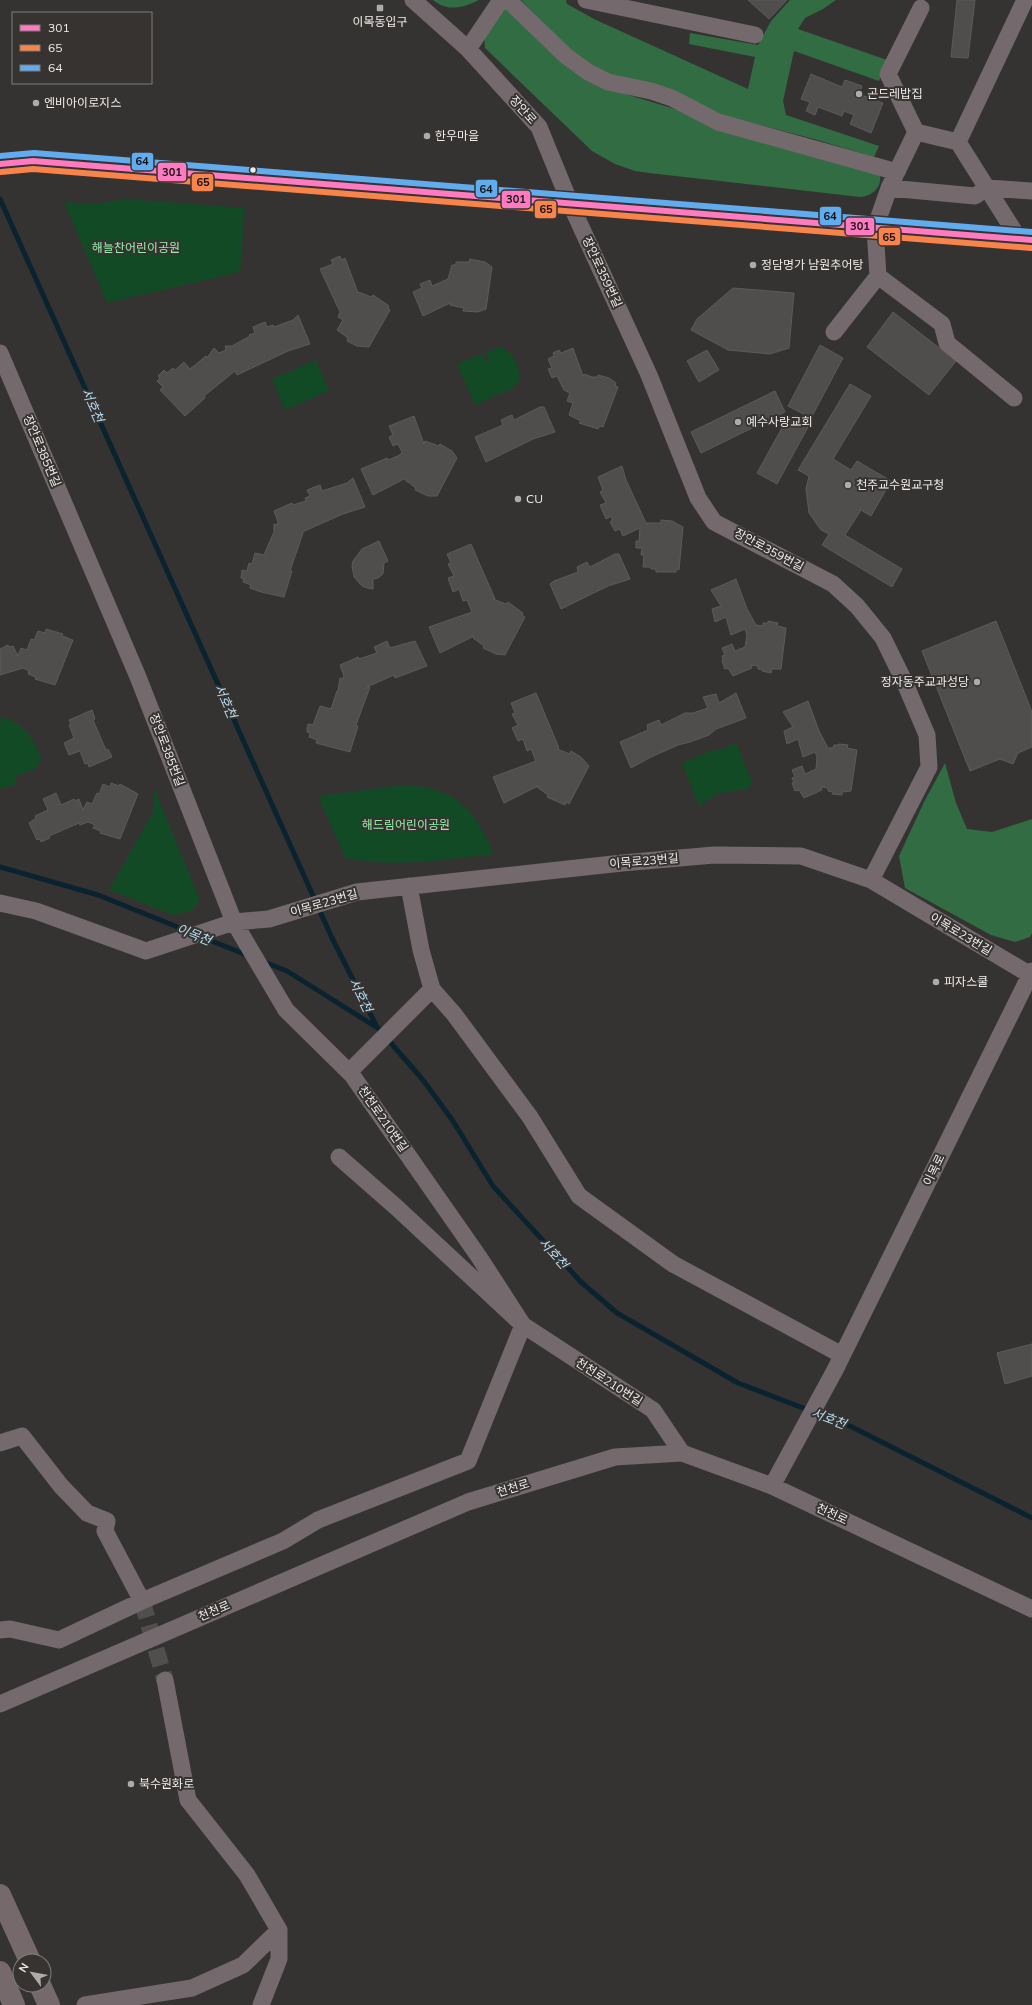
<svg xmlns="http://www.w3.org/2000/svg" width="1032" height="2005" font-family="Mulish,'Noto Sans KR',sans-serif">
<style>
.green{fill:#134a26}
.forest{fill:#326c42}
.lines{fill:none;stroke-linecap:round;stroke-linejoin:round}
.stream{stroke:#0a232f;stroke-width:5}
.building{fill:#4f4e4d;stroke:#5c5b5a}
.minor-tunnel{stroke:#514f4e;stroke-width:17;stroke-dasharray:17 8;stroke-linecap:butt}
.minor{stroke:#74696c;stroke-width:17}
.major{stroke:#75696c;stroke-width:22}
.bus-1-casing{stroke:#363331;stroke-width:9}
.bus-2-casing{stroke:#363331;stroke-width:9}
.bus-3-casing{stroke:#363331;stroke-width:9}
.bus-1{stroke:#fe7ac1;stroke-width:6}
.bus-2{stroke:#f8844c;stroke-width:6}
.bus-3{stroke:#60acee;stroke-width:6}
.poi-dot{fill:#aeacaa;stroke:#363331;stroke-width:1.5}
.bus-dot{fill:#efedeb;stroke:#363331;stroke-width:1.5}
.labels{text-anchor:middle;stroke-width:4;stroke-linejoin:round;paint-order:stroke}
.poi-label{font-size:12px;fill:#efedeb;stroke:#363331;text-anchor:start}
.street-label{font-size:12px;fill:#efedeb;stroke:#363331}
.park-label{font-size:12px;fill:#93f0a8;stroke:#363331}
.water-label{font-size:13px;font-style:italic;fill:#b7dff7;stroke:#363331}
.line-badge{stroke:#363331;stroke-width:1.5}
.pale-badge-label{font-size:11px;text-anchor:middle;font-weight:bold;fill:#111}
</style>
<rect width="100%" height="100%" fill="#353332"/>
<!-- green -->
<path class="green" d="M 124,199 L 245,208 L 240,272 L 107,303 L 64,202 L 95,204 Z
M 500,347 C 514,352 519,366 520,380 L 513,388 L 475,405 L 457,364 L 482,354 L 485,361 L 489,359 L 486,352 Z
M 316,360 L 329,391 L 285,410 L 272,379 Z
M 0,717 C 22,721 35,739 41,759 L 37,768 L 14,777 L 17,784 L 0,789 Z
M 736,743 L 752,781 L 748,789 L 719,793 L 699,806 L 682,763 L 715,749 L 717,751 Z
M 402,785 C 456,787 473,807 494,854 C 441,860 397,868 345,858 L 318,796 Z
M 154,788 L 200,900 L 193,910 L 173,915 L 109,890 L 153,812 Z"/>
<!-- forest -->
<path class="forest" d="M 433,0 L 479,0 C 463,8 448,12 433,0 Z
M 521,0 L 566,0 L 567,4 L 594,19 L 748,89 L 755,57 L 689,44 L 690,33 L 758,45 L 771,21 L 790,0 L 836,0 L 823,9 L 805,18 L 798,29 L 887,60 L 879,81 L 794,51 L 783,101 L 786,115 L 879,146 L 874,157 L 814,139 L 725,116 L 676,93 L 612,76 L 591,66 L 570,50 Z
M 505,5 L 609,89 L 879,171 C 884,185 874,196 860,197 L 649,173 L 635,171 L 615,164 L 592,151 L 485,48 L 484,36 Z
M 945,763 L 956,803 L 967,829 L 992,832 L 1032,819 L 1032,933 L 1030,937 L 1015,942 L 991,935 L 905,888 L 899,856 L 924,802 Z"/>
<g class="lines">
<!-- stream -->
<path class="stream" d="M 0,199 L 332,938 L 377,1027 L 423,1080 L 453,1121 L 493,1186 L 581,1282 L 617,1313 L 738,1383 L 850,1426 L 1032,1518
M 0,867 L 98,895 L 190,932
M 202,937 L 249,956
M 264,962 L 287,971 L 376,1027"/>
</g>
<!-- building -->
<path class="building" d="M 748,0 L 787,0 L 769,19 Z
M 957,0 L 975,0 L 968,58 L 951,57 Z
M 811,74 L 842,87 L 845,80 L 862,86 L 859,94 L 883,103 L 871,133 L 850,124 L 854,115 L 844,111 L 842,116 L 818,107 L 815,115 L 806,111 L 810,102 L 801,99 Z
M 340,256 L 341,260 L 345,258 L 358,293 L 359,292 L 371,297 L 373,295 L 389,306 L 388,308 L 390,310 L 369,347 L 357,346 L 347,341 L 348,338 L 337,330 L 343,320 L 338,317 L 340,312 L 320,269 L 333,264 L 331,260 Z
M 470,259 L 485,262 L 492,267 L 486,309 L 478,312 L 463,311 L 464,308 L 450,305 L 450,303 L 423,316 L 413,292 L 422,288 L 420,284 L 430,280 L 432,286 L 448,279 L 452,265 L 456,265 L 456,262 L 469,262 Z
M 733,288 L 794,293 L 789,348 L 770,354 L 728,350 L 691,330 L 697,319 Z
M 893,312 L 956,361 L 929,395 L 867,347 Z
M 298,315 L 310,344 L 288,351 L 237,375 L 235,371 L 204,396 L 205,398 L 185,416 L 160,390 L 163,387 L 157,381 L 160,378 L 158,376 L 164,370 L 167,373 L 173,368 L 175,370 L 184,362 L 190,369 L 206,356 L 207,358 L 214,348 L 219,353 L 226,350 L 225,346 L 232,346 L 250,336 L 249,335 L 255,333 L 253,327 L 265,322 L 267,327 L 273,325 L 274,327 L 293,320 Z
M 820,345 L 843,358 L 811,418 L 788,406 Z
M 573,348 L 583,376 L 584,374 L 592,377 L 597,377 L 598,375 L 609,378 L 616,383 L 615,386 L 618,387 L 603,427 L 600,426 L 598,429 L 579,423 L 581,421 L 569,415 L 573,403 L 567,401 L 570,393 L 564,390 L 557,376 L 552,378 L 548,369 L 552,368 L 548,359 L 554,356 L 553,353 L 559,350 L 561,353 Z
M 707,350 L 719,370 L 699,382 L 687,361 Z
M 850,384 L 871,396 L 833,459 L 851,470 L 857,461 L 891,481 L 871,516 L 861,510 L 845,535 L 902,569 L 892,587 L 822,545 L 829,534 L 821,530 L 809,513 L 806,489 L 809,476 L 798,470 Z
M 775,391 L 785,412 L 701,453 L 691,432 Z
M 540,407 L 544,407 L 555,432 L 533,439 L 486,462 L 475,437 L 503,425 L 501,420 L 512,415 L 514,420 Z
M 414,416 L 424,444 L 425,441 L 439,446 L 440,444 L 452,451 L 457,458 L 437,496 L 428,496 L 415,490 L 416,488 L 405,480 L 406,478 L 373,495 L 361,469 L 387,458 L 388,460 L 400,455 L 402,452 L 398,444 L 393,446 L 389,437 L 393,435 L 389,426 Z
M 788,417 L 808,427 L 777,484 L 757,473 Z
M 622,466 L 626,480 L 647,525 L 647,523 L 661,523 L 661,520 L 672,521 L 683,527 L 679,570 L 676,569 L 676,572 L 656,572 L 656,569 L 651,569 L 651,567 L 643,567 L 644,555 L 641,555 L 642,548 L 636,548 L 636,541 L 639,541 L 640,528 L 623,536 L 620,529 L 615,531 L 610,522 L 612,521 L 612,516 L 606,519 L 600,505 L 606,503 L 600,492 L 603,490 L 598,477 Z
M 353,478 L 365,507 L 343,514 L 302,532 L 303,533 L 290,571 L 292,571 L 284,597 L 261,592 L 250,588 L 251,585 L 243,582 L 244,579 L 241,578 L 242,570 L 247,571 L 249,563 L 252,564 L 255,553 L 264,555 L 266,550 L 274,532 L 274,524 L 277,525 L 278,522 L 274,511 L 292,503 L 293,505 L 306,501 L 305,498 L 310,496 L 307,490 L 320,485 L 322,491 L 328,489 L 347,483 Z
M 379,541 L 388,561 L 384,563 L 383,574 L 378,578 L 373,579 L 373,589 L 367,588 L 362,586 L 354,577 L 352,566 L 353,561 L 362,549 Z
M 471,544 L 495,599 L 493,599 L 506,604 L 508,602 L 523,613 L 522,615 L 525,617 L 505,655 L 496,654 L 483,648 L 484,646 L 473,638 L 474,636 L 440,653 L 429,627 L 472,612 L 467,600 L 463,601 L 459,589 L 453,592 L 448,578 L 454,576 L 448,564 L 451,563 L 447,554 Z
M 615,554 L 619,554 L 630,579 L 608,586 L 561,609 L 550,584 L 554,581 L 578,572 L 577,567 L 587,562 L 590,567 Z
M 736,579 L 747,609 L 756,625 L 763,626 L 763,623 L 768,623 L 768,621 L 778,623 L 777,626 L 786,628 L 781,669 L 772,669 L 771,673 L 762,671 L 763,670 L 758,669 L 758,666 L 751,665 L 752,668 L 733,676 L 728,668 L 725,669 L 722,661 L 723,660 L 722,656 L 725,655 L 722,648 L 732,644 L 735,651 L 745,647 L 747,635 L 745,629 L 731,635 L 726,617 L 715,622 L 712,609 L 721,606 L 711,590 Z
M 996,621 L 1032,712 L 1032,747 L 1018,753 L 1013,764 L 1000,759 L 970,771 L 922,651 Z
M 46,629 L 63,634 L 62,636 L 73,640 L 55,685 L 35,679 L 36,677 L 28,674 L 29,671 L 23,668 L 0,675 L 0,649 L 8,645 L 9,647 L 13,646 L 18,656 L 21,648 L 27,650 L 31,639 L 34,640 L 38,631 L 45,633 Z
M 387,641 L 390,648 L 415,641 L 427,666 L 395,678 L 394,675 L 367,687 L 370,687 L 356,725 L 358,726 L 350,752 L 316,743 L 317,740 L 309,737 L 310,733 L 307,732 L 307,728 L 308,724 L 313,725 L 320,706 L 331,709 L 337,691 L 338,691 L 340,678 L 343,679 L 344,676 L 340,665 L 358,657 L 359,659 L 377,653 L 374,647 Z
M 536,693 L 559,748 L 557,749 L 570,754 L 571,751 L 581,757 L 589,766 L 569,804 L 566,802 L 565,805 L 547,797 L 548,795 L 537,787 L 538,786 L 504,803 L 493,777 L 536,761 L 531,749 L 527,751 L 523,739 L 518,741 L 512,728 L 518,725 L 512,714 L 515,713 L 511,703 Z
M 736,693 L 746,718 L 716,729 L 709,735 L 690,742 L 678,745 L 651,757 L 631,768 L 620,742 L 648,730 L 647,725 L 659,720 L 661,725 L 685,713 L 693,713 L 708,708 L 703,697 L 716,694 L 719,703 Z
M 808,701 L 819,731 L 828,748 L 833,748 L 834,745 L 838,745 L 839,744 L 848,745 L 847,748 L 857,750 L 851,791 L 842,792 L 842,795 L 832,794 L 833,792 L 828,791 L 828,788 L 821,787 L 822,790 L 804,798 L 799,790 L 795,791 L 792,783 L 794,782 L 792,778 L 795,777 L 792,770 L 802,766 L 805,774 L 816,769 L 817,757 L 815,752 L 803,757 L 798,739 L 787,744 L 784,731 L 793,727 L 783,712 Z
M 92,710 L 95,719 L 93,720 L 106,750 L 108,749 L 112,757 L 89,767 L 88,763 L 85,764 L 80,751 L 69,755 L 64,743 L 74,738 L 69,725 L 71,724 L 69,720 Z
M 111,783 L 119,786 L 120,784 L 138,794 L 120,839 L 100,833 L 101,831 L 93,828 L 95,825 L 88,822 L 80,825 L 79,823 L 49,836 L 50,838 L 41,842 L 40,839 L 37,840 L 29,823 L 36,818 L 35,816 L 48,810 L 43,799 L 56,793 L 61,805 L 74,799 L 75,801 L 79,799 L 83,810 L 87,802 L 92,804 L 97,793 L 99,794 L 103,784 L 110,787 Z
M 1032,1344 L 1032,1376 L 1005,1384 L 997,1353 Z"/>
<g class="lines">
<!-- minor-tunnel -->
<path class="minor-tunnel" d="M 142,1601 L 165,1680"/>
<!-- minor -->
<path class="minor" d="M 413,0 L 468,49 L 539,127 L 570,203 L 649,375 L 698,498 L 714,522 L 833,584 L 857,606 L 883,638 L 904,681 L 927,735 L 929,767 L 871,880
M 508,0 L 566,56 L 588,72 L 608,82 L 651,91 L 672,98 L 718,122 L 897,172
M 586,0 L 755,35
M 921,8 L 888,74 L 916,132 L 889,188 L 875,228 L 878,276 L 942,324 L 947,343 L 1014,398
M 468,49 L 501,0
M 916,132 L 958,142 L 1019,239
M 958,142 L 1025,0
M 889,188 L 975,196 L 987,188 L 1032,191
M 834,332 L 878,276
M 0,353 L 138,677 L 234,922 L 286,1010 L 352,1075 L 479,1257 L 523,1325 L 653,1410 L 682,1453
M 0,903 L 36,911 L 146,951 L 234,922 L 269,919 L 357,892 L 622,863 L 714,855 L 801,856 L 871,880 L 1032,976
M 432,989 L 454,1014 L 530,1117 L 579,1196 L 673,1264 L 842,1355
M 349,1072 L 432,989 L 421,950 L 409,886
M 0,1443 L 22,1436 L 61,1486 L 87,1513 L 107,1521 L 105,1531 L 142,1601
M 772,1486 L 835,1370 L 1032,971
M 0,1630 L 10,1629 L 59,1640 L 142,1601 L 283,1541 L 318,1520 L 468,1461 L 523,1325 L 396,1207 L 339,1157
M 165,1680 L 188,1800 L 247,1875 L 279,1930 L 279,1959 L 261,2005
M 0,1704 L 468,1502 L 615,1457 L 682,1453 L 772,1486 L 1032,1609
M 85,2005 L 192,1988 L 243,1965 L 279,1930"/>
<!-- major -->
<path class="major" d="M 0,164 L 33,161 L 1032,240
M 0,1895 L 30,1961
M 0,1972 L 14,2005
M 40,1985 L 49,2005"/>
<defs>
<path id="bus-1" d="M 0,164 L 33,161 L 1032,240"/>
<path id="bus-2" d="M 1,172 L 33,169 L 1031,248"/>
<path id="bus-3" d="M 0,156 L 34,153 L 1032,232"/>
</defs>
<!-- bus-1 casing -->
<use href="#bus-1" class="bus-1-casing"/>
<!-- bus-2 casing -->
<use href="#bus-2" class="bus-2-casing"/>
<!-- bus-3 casing -->
<use href="#bus-3" class="bus-3-casing"/>
<!-- bus-1 -->
<use href="#bus-1" class="bus-1"/>
<!-- bus-2 -->
<use href="#bus-2" class="bus-2"/>
<!-- bus-3 -->
<use href="#bus-3" class="bus-3"/>
</g>
<!-- markers -->
<g class="poi-dot">
<rect x="376" y="4" width="8" height="8" rx="2"/>
<circle cx="859" cy="94" r="4"/>
<circle cx="36" cy="103" r="4"/>
<circle cx="427" cy="136" r="4"/>
<circle cx="753" cy="265" r="4"/>
<circle cx="738" cy="422" r="4"/>
<circle cx="848" cy="485" r="4"/>
<circle cx="518" cy="499" r="4"/>
<circle cx="977" cy="682" r="4"/>
<circle cx="936" cy="982" r="4"/>
<circle cx="131" cy="1784" r="4"/>
</g>
<circle class="bus-dot" cx="253" cy="170" r="3.5"/>
<g class="labels">
<!-- poi labels -->
<g class="poi-label">
<text x="380" y="26" text-anchor="middle">이목동입구</text>
<text x="867" y="98">곤드레밥집</text>
<text x="44" y="107">엔비아이로지스</text>
<text x="435" y="140">한우마을</text>
<text x="761" y="269">정담명가 남원추어탕</text>
<text x="746" y="426">예수사랑교회</text>
<text x="856" y="489">천주교수원교구청</text>
<text x="526" y="503">CU</text>
<text x="969" y="686" text-anchor="end">정자동주교과성당</text>
<text x="944" y="986">피자스쿨</text>
<text x="139" y="1788">북수원화로</text>
</g>
<!-- street labels -->
<g class="street-label">
<text transform="translate(523 110) rotate(48)" y="4">장안로</text>
<text transform="translate(602 272) rotate(65)" y="4">장안로359번길</text>
<text transform="translate(42 451) rotate(67)" y="4">장안로385번길</text>
<text transform="translate(769 550) rotate(28)" y="4">장안로359번길</text>
<text transform="translate(167 750) rotate(69)" y="4">장안로385번길</text>
<text transform="translate(644 861) rotate(-5)" y="4">이목로23번길</text>
<text transform="translate(324 903) rotate(-16)" y="4">이목로23번길</text>
<text transform="translate(961 934) rotate(31)" y="4">이목로23번길</text>
<text transform="translate(383 1119) rotate(55)" y="4">천천로210번길</text>
<text transform="translate(934 1170) rotate(-64)" y="4">이목로</text>
<text transform="translate(609 1382) rotate(33)" y="4">천천로210번길</text>
<text transform="translate(513 1488) rotate(-17)" y="4">천천로</text>
<text transform="translate(832 1514) rotate(25)" y="4">천천로</text>
<text transform="translate(214 1611) rotate(-23)" y="4">천천로</text>
</g>
<!-- park labels -->
<g class="park-label">
<text x="136" y="252">해늘찬어린이공원</text>
<text x="406" y="829">해드림어린이공원</text>
</g>
<!-- water labels -->
<g class="water-label">
<text transform="translate(93 405) rotate(66)" y="5">서호천</text>
<text transform="translate(226 701) rotate(66)" y="5">서호천</text>
<text transform="translate(194 934) rotate(22)" y="5">이목천</text>
<text transform="translate(361 995) rotate(64)" y="5">서호천</text>
<text transform="translate(554 1253) rotate(48)" y="5">서호천</text>
<text transform="translate(829 1418) rotate(21)" y="5">서호천</text>
</g>
</g>
<g class="line-badge">
<rect x="131" y="152" width="23" height="19" rx="4" fill="#60acee"/>
<rect x="157" y="162" width="30" height="20" rx="4" fill="#fe7ac1"/>
<rect x="191" y="173" width="23" height="19" rx="4" fill="#f8844c"/>
<rect x="475" y="179" width="23" height="19" rx="4" fill="#60acee"/>
<rect x="501" y="190" width="30" height="19" rx="4" fill="#fe7ac1"/>
<rect x="534" y="200" width="23" height="19" rx="4" fill="#f8844c"/>
<rect x="819" y="206" width="23" height="20" rx="4" fill="#60acee"/>
<rect x="845" y="217" width="30" height="19" rx="4" fill="#fe7ac1"/>
<rect x="878" y="227" width="23" height="19" rx="4" fill="#f8844c"/>
</g>
<g class="pale-badge-label">
<text x="142" y="165">64</text>
<text x="172" y="176">301</text>
<text x="203" y="186">65</text>
<text x="486" y="193">64</text>
<text x="516" y="203">301</text>
<text x="546" y="213">65</text>
<text x="830" y="220">64</text>
<text x="860" y="230">301</text>
<text x="889" y="241">65</text>
</g>
<!-- legend -->
<rect x="12" y="12" width="140" height="72" fill="#363331" stroke="#807d7b"/>
<rect x="20" y="25" width="20" height="6" fill="#fe7ac1" stroke="#807d7b"/>
<text x="48" y="32" font-size="12" fill="#efedeb">301</text>
<rect x="20" y="45" width="20" height="6" fill="#f8844c" stroke="#807d7b"/>
<text x="48" y="52" font-size="12" fill="#efedeb">65</text>
<rect x="20" y="65" width="20" height="6" fill="#60acee" stroke="#807d7b"/>
<text x="48" y="72" font-size="12" fill="#efedeb">64</text>
<!-- north arrow -->
<g transform="translate(32 1973) rotate(302)"><circle r="19" fill="#363331" stroke="#807d7b"/>
<path d="M0-3L7 15L0 10L-7 15Z" fill="#aeacaa"/>
<text y="-6" font-size="11" font-weight="bold" text-anchor="middle" fill="#efedeb">N</text>
</g>
</svg>
